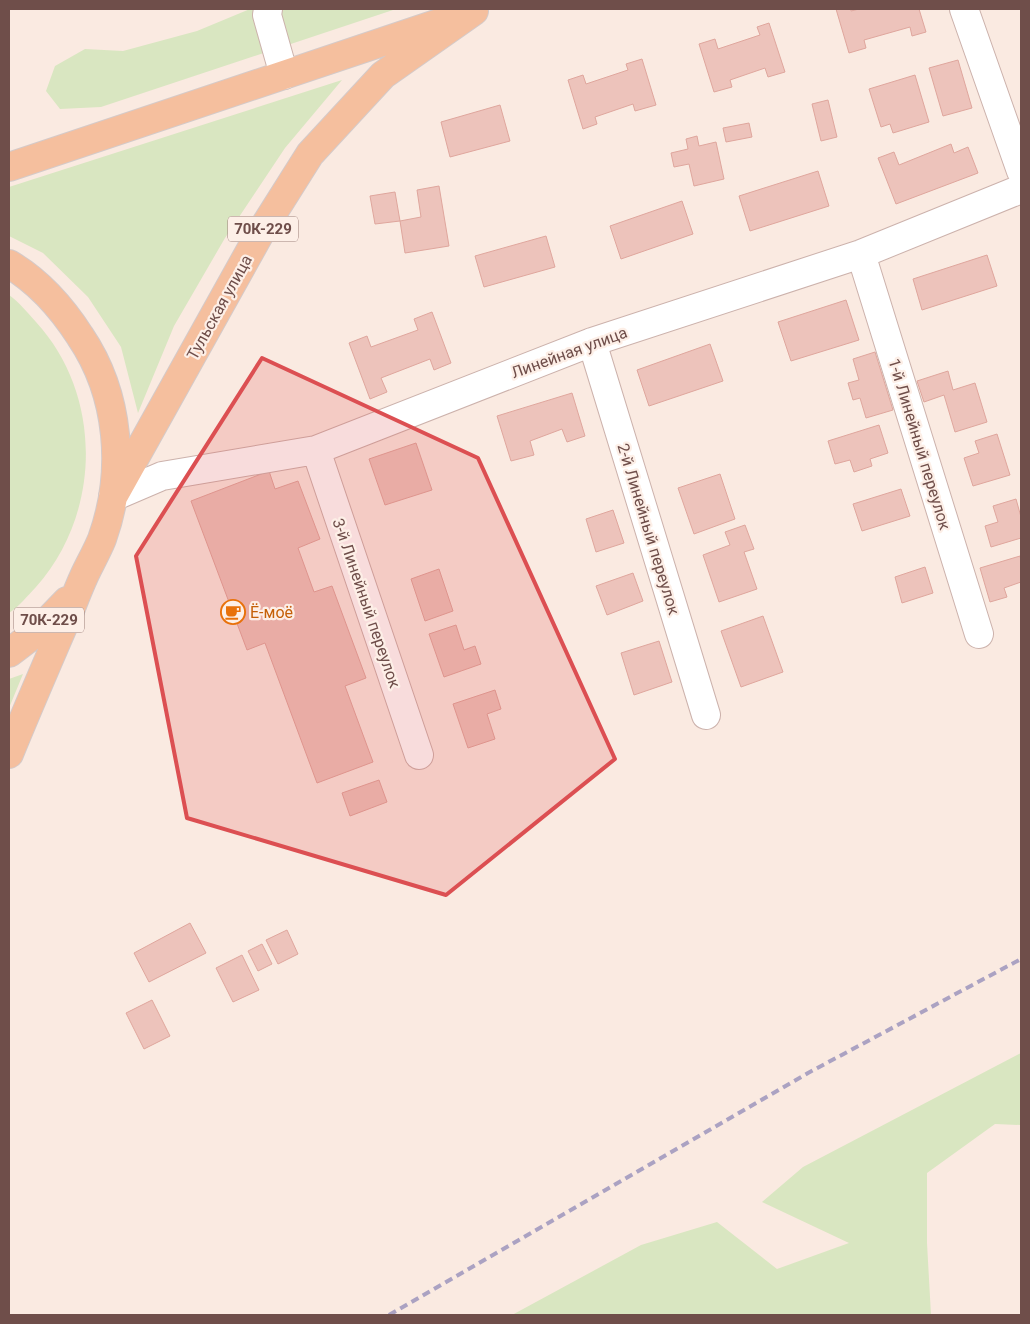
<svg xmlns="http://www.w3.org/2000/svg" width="1030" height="1324" font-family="Roboto,sans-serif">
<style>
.green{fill:#d9e6c1}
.building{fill:#edc3bb;stroke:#dfa69d}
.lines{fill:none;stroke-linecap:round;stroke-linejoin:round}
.minor-casing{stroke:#ccb2ac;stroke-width:30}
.major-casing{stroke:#d4cac9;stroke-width:30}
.minor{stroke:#fff;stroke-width:28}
.major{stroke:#f5bf9e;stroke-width:28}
.rail{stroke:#aba2c2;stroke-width:4;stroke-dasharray:8 5;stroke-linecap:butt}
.marked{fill:#dc4f52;fill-opacity:0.2;stroke:#dc4f52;stroke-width:4;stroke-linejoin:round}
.labels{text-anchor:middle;stroke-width:4.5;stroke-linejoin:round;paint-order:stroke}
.shield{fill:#fdefe7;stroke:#9a7e79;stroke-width:1}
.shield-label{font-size:15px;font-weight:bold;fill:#6f4e4a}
.street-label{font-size:16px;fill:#6f4e4a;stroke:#fdefe7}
.food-label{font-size:16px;fill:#c56008;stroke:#fdefe7;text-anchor:start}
</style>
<rect width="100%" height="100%" fill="#faeae1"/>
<!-- green -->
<path class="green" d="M 250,9 L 396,9 L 101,107 L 60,109 L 46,91 L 55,66 L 85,49 L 123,51 L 197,31 Z
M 342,80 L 285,148 L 225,238 L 174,326 L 138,413 L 121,347 L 88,297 L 43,253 L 9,236 L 9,187 Z
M 9,295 C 19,302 27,312 36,322 C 103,395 102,513 36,587 C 27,596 20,606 9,613 Z
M 23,674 L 9,708 L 9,679 Z
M 1021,1053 L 1021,1125 L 995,1124 L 927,1173 L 927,1243 L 931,1315 L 512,1315 L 641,1245 L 717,1222 L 777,1269 L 849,1243 L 762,1202 L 803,1167 Z"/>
<!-- building -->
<path class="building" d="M 836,9 L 851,9 L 851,11 L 859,9 L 919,9 L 926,32 L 912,36 L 910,27 L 864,40 L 866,48 L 849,53 Z
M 769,23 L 785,72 L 768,77 L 765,68 L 730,80 L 732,87 L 714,92 L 699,44 L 715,39 L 718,49 L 760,35 L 757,27 Z
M 642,59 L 656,105 L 635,111 L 633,104 L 595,117 L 597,124 L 583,129 L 568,80 L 583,75 L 586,84 L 628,70 L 626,64 Z
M 958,60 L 972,108 L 943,116 L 929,68 Z
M 915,75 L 929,122 L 893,133 L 890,124 L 881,127 L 869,89 Z
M 828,100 L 837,137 L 821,141 L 812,104 Z
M 500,105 L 510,141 L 450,157 L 441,122 Z
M 749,123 L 752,137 L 726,142 L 723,128 Z
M 697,136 L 699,146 L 716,142 L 724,179 L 694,186 L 689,164 L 674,167 L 671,153 L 688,149 L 686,139 Z
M 951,144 L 954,153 L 968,147 L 978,173 L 896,204 L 878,158 L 894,152 L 899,165 Z
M 818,171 L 829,206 L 750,231 L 739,196 Z
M 439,186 L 449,246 L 405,253 L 400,221 L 421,217 L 417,190 Z
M 395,192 L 400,221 L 375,224 L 370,196 Z
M 682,201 L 693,234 L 621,259 L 610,226 Z
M 546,236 L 555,267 L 484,287 L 475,256 Z
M 987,255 L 997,286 L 922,310 L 913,279 Z
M 846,300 L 859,340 L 791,361 L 778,322 Z
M 432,312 L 451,363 L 434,370 L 430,359 L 381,378 L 387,392 L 370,399 L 349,343 L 367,336 L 371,347 L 418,330 L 414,319 Z
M 710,344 L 723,381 L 649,406 L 637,370 Z
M 875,352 L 893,410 L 866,418 L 860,398 L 853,400 L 848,383 L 859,380 L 853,359 Z
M 948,371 L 953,390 L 975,383 L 987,422 L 955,432 L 944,395 L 924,402 L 917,381 Z
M 572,393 L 585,436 L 567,442 L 562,429 L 530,441 L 534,455 L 511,461 L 497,416 Z
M 879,425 L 888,453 L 870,459 L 872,466 L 854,472 L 850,460 L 835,464 L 828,441 Z
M 997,434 L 1010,475 L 973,486 L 964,458 L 979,453 L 975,441 Z
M 416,443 L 432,490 L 385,505 L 369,459 Z
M 269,471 L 275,489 L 298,481 L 320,539 L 298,548 L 314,592 L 332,586 L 366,678 L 345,686 L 373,762 L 317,783 L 265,643 L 247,650 L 191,501 Z
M 720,474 L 735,519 L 694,534 L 678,488 Z
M 901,489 L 910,516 L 862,531 L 853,504 Z
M 1016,499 L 1021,517 L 1021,538 L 991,547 L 985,526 L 998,522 L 993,506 Z
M 613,510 L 624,543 L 596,552 L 586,519 Z
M 745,525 L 754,549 L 744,552 L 757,589 L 719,602 L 703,555 L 730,545 L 725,532 Z
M 1020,556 L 1021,561 L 1021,582 L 1004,588 L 1007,597 L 990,602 L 980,568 Z
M 925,567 L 933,593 L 902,603 L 895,577 Z
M 439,569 L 453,611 L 425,621 L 411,579 Z
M 633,573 L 643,601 L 607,615 L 596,586 Z
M 763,616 L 783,672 L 741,687 L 721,631 Z
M 456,625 L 464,650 L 475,646 L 481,664 L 444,677 L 429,634 Z
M 659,641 L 672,682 L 634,695 L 621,653 Z
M 495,690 L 501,709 L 487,714 L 495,739 L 468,748 L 453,704 Z
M 379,780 L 387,802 L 350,816 L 342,793 Z
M 190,923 L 206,953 L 149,982 L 134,953 Z
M 287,930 L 298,954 L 278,964 L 266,940 Z
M 262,944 L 272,964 L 258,971 L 248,951 Z
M 242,955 L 259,990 L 233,1002 L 216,968 Z
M 152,1000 L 170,1036 L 144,1049 L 126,1013 Z"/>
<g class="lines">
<defs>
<path id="minor" d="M 268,9 L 267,15 L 284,75
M 964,9 L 1021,171
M 861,254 L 979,634
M 592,342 L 706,715
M 316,450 L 419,755
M 113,497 L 162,476 L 316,450 L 592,342 L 861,254 L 1021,189"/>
<path id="major" d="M 9,167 L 445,21
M 9,264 C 38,281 62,308 80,336 C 120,395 126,472 102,539 C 98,549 92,560 87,570 C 81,582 76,595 71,608 C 50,657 29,705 9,754
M 113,497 L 259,235 L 310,154 L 383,75 L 474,11
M 9,653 L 38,631 L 67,601"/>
</defs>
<!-- minor casing -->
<use href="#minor" class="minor-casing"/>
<!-- major casing -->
<use href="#major" class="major-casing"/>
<!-- minor -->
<use href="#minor" class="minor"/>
<!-- major -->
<use href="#major" class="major"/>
<!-- rail -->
<path class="rail" d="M 389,1315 L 808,1073 L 1021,959"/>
</g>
<!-- marked area -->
<path class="marked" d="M 262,358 L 478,458 L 615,759 L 446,895 L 187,818 L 136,556 Z"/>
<!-- icons -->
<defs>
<symbol id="cafe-ring" viewBox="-11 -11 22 22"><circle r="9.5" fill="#fdefe7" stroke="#e8710a" stroke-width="1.5"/><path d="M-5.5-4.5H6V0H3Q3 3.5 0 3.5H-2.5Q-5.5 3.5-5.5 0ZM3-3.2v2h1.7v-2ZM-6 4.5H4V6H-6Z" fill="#e8710a"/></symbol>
</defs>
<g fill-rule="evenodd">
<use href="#cafe-ring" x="219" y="598" width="28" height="28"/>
</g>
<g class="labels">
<!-- shield labels -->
<g class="shield">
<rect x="228" y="216.5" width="70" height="25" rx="4"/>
<rect x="14" y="607.5" width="70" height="25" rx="4"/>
</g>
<g class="shield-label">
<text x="263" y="234">70К-229</text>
<text x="49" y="625">70К-229</text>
</g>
<!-- street labels -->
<g class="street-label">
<text transform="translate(219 307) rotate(-61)" y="6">Тульская улица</text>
<text transform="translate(569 352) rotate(-20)" y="6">Линейная улица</text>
<text transform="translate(920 444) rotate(73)" y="6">1-й Линейный переулок</text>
<text transform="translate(649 529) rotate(73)" y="6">2-й Линейный переулок</text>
<text transform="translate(367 603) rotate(71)" y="6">3-й Линейный переулок</text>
</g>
<!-- food labels -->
<g class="food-label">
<text x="250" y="618">Ё-моё</text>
</g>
</g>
<!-- border -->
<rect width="1030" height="1324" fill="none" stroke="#6f4e4a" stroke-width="20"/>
</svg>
